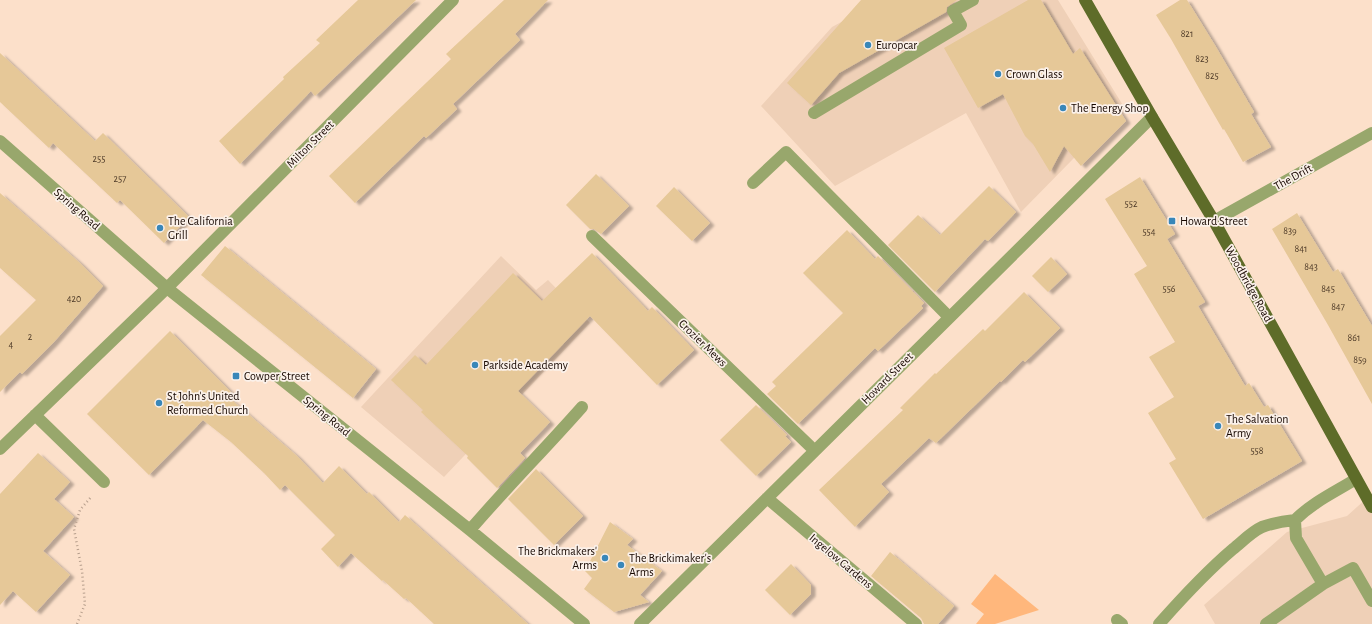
<svg xmlns="http://www.w3.org/2000/svg" width="1372" height="624" font-family="'Alegreya Sans',sans-serif">
<style>
.built{fill:#efd0b7}
.green{fill:#ffb77c}
.building{fill:#e6c898;filter:url(#shadow)}
.lines{fill:none;stroke-linecap:round;stroke-linejoin:round}
.path{stroke:#b69e8c;stroke-width:2.5;stroke-dasharray:1 3;stroke-linecap:butt}
.minor{stroke:#98a76c;stroke-width:12}
.major{stroke:#5e6c29;stroke-width:12}
.poi-dot{fill:#3987b9;stroke:#fbf1ea;stroke-width:1.5}
.labels{text-anchor:middle;stroke-width:3.5;stroke-linejoin:round;paint-order:stroke}
.number-label{font-size:10px;fill:#4b3826}
.poi-label{font-size:12px;fill:#170800;stroke:#fbf1ea;text-anchor:start}
.street-label{font-size:12px;fill:#170800;stroke:#fbf1ea}
</style>
<defs>
<filter id="shadow"><feDropShadow dx="4.5" dy="2.5" stdDeviation="1" flood-color="#0004"/></filter>
</defs>
<rect width="100%" height="100%" fill="#fce0ca"/>
<!-- built -->
<path class="built" d="M 882,0 L 1058,0 L 1124,107 L 1021,212 L 966,113 L 835,186 L 761,106 L 832,27 Z
M 501,256 L 536,290 L 548,280 L 590,323 L 444,477 L 361,407 Z
M 1367,498 L 1372,507 L 1372,624 L 1215,624 L 1204,605 L 1287,532 L 1347,516 Z"/>
<!-- green -->
<path class="green" d="M 995,574 L 1039,610 L 995,624 L 976,624 L 984,614 L 971,604 Z"/>
<!-- building -->
<path class="building" d="M 358,0 L 416,0 L 315,96 L 311,91 L 240,164 L 219,141 L 284,79 L 283,77 L 320,43 L 316,40 Z
M 504,0 L 548,0 L 515,34 L 520,40 L 453,104 L 457,109 L 426,138 L 424,136 L 355,203 L 329,176 L 451,59 L 446,54 Z
M 861,0 L 957,0 L 947,7 L 946,12 L 839,73 L 811,105 L 787,83 Z
M 1028,0 L 1041,0 L 1073,54 L 1080,48 L 1126,121 L 1081,166 L 1064,146 L 1050,172 L 1033,144 L 1025,136 L 1003,94 L 978,108 L 944,48 Z
M 1180,0 L 1187,0 L 1216,47 L 1254,112 L 1251,114 L 1271,147 L 1243,162 L 1224,129 L 1223,130 L 1201,92 L 1171,39 L 1156,15 Z
M 0,53 L 95,141 L 103,133 L 189,217 L 164,243 L 120,200 L 117,203 L 53,143 L 49,148 L 0,102 Z
M 596,174 L 629,206 L 601,234 L 594,229 L 590,229 L 566,205 Z
M 1140,177 L 1175,234 L 1167,239 L 1205,302 L 1198,306 L 1245,386 L 1249,383 L 1264,407 L 1268,405 L 1302,461 L 1203,519 L 1169,463 L 1176,459 L 1148,413 L 1174,397 L 1149,357 L 1175,342 L 1134,274 L 1147,266 L 1105,199 Z
M 989,186 L 1016,212 L 988,241 L 985,239 L 935,292 L 888,245 L 918,215 L 940,235 Z
M 674,187 L 710,223 L 692,241 L 656,206 Z
M 0,193 L 80,263 L 103,286 L 53,343 L 22,374 L 20,372 L 0,392 L 0,336 L 36,300 L 0,268 Z
M 1297,213 L 1333,272 L 1338,269 L 1372,326 L 1372,404 L 1328,325 L 1272,229 Z
M 847,230 L 875,259 L 878,256 L 924,303 L 921,306 L 923,308 L 878,351 L 875,348 L 798,424 L 767,394 L 776,386 L 772,382 L 843,313 L 803,273 Z
M 225,246 L 376,369 L 353,398 L 201,275 Z
M 592,253 L 648,311 L 652,307 L 694,350 L 657,385 L 590,316 L 518,391 L 550,422 L 520,453 L 525,458 L 497,488 L 467,458 L 468,456 L 421,412 L 423,410 L 391,380 L 415,355 L 426,365 L 513,273 L 542,301 Z
M 1051,257 L 1067,274 L 1048,292 L 1032,276 Z
M 1024,292 L 1060,328 L 1025,362 L 1023,360 L 1001,382 L 1000,381 L 936,443 L 929,438 L 881,484 L 889,492 L 855,527 L 819,490 L 903,410 L 900,408 L 935,373 L 936,374 L 983,329 L 985,331 Z
M 170,331 L 231,392 L 227,396 L 297,456 L 323,483 L 339,466 L 367,494 L 369,492 L 399,522 L 405,515 L 528,624 L 434,624 L 406,598 L 404,599 L 383,580 L 382,581 L 351,553 L 338,567 L 321,549 L 335,535 L 285,485 L 280,490 L 264,473 L 231,442 L 203,420 L 149,475 L 87,414 Z
M 756,405 L 787,435 L 785,436 L 791,442 L 756,476 L 720,440 Z
M 38,453 L 70,482 L 54,499 L 74,517 L 43,551 L 70,575 L 36,612 L 13,591 L 0,605 L 0,494 Z
M 536,469 L 583,516 L 554,545 L 508,499 Z
M 610,522 L 633,539 L 627,545 L 662,571 L 640,595 L 649,602 L 614,612 L 584,589 L 592,578 L 585,571 Z
M 890,552 L 954,606 L 938,624 L 924,624 L 921,618 L 871,576 Z
M 791,564 L 811,585 L 811,594 L 790,615 L 765,590 Z"/>
<g class="lines">
<!-- path -->
<path class="path" d="M 77,624 L 85,604 L 82,571 L 74,529 L 80,510 L 91,497"/>
<!-- minor -->
<path class="minor" d="M 814,113 L 961,25 L 953,11 L 973,0
M 0,141 L 167,288 L 470,530 L 584,624
M 753,183 L 786,152 L 949,317
M 1214,221 L 1372,133
M 592,236 L 814,450
M 35,415 L 104,482
M 0,449 L 167,288 L 453,0
M 767,498 L 916,624
M 470,530 C 506,488 545,449 582,407
M 1323,584 L 1296,538 L 1295,520 C 1313,502 1335,492 1356,479
M 1117,620 L 1122,624
M 640,624 L 1152,117
M 1159,624 C 1182,598 1206,572 1233,549 C 1242,542 1251,532 1262,527 C 1273,523 1284,521 1295,520
M 1266,624 L 1323,584 L 1353,568 L 1372,601"/>
<!-- major -->
<path class="major" d="M 1085,0 L 1152,117 L 1214,221 L 1372,507"/>
</g>
<!-- markers -->
<g class="poi-dot">
<circle cx="868" cy="45" r="4"/>
<circle cx="998" cy="74" r="4"/>
<circle cx="1063" cy="108" r="4"/>
<rect x="1168" y="217" width="8" height="8" rx="2"/>
<circle cx="160" cy="228" r="4"/>
<circle cx="475" cy="365" r="4"/>
<rect x="232" y="372" width="8" height="8" rx="2"/>
<circle cx="159" cy="403" r="4"/>
<circle cx="1218" cy="426" r="4"/>
<circle cx="605" cy="558" r="4"/>
<circle cx="621" cy="565" r="4"/>
</g>
<g class="labels">
<!-- number labels -->
<g class="number-label">
<text x="1187" y="37">821</text>
<text x="1202" y="62">823</text>
<text x="1212" y="79">825</text>
<text x="99" y="162">255</text>
<text x="120" y="182">257</text>
<text x="1131" y="207">552</text>
<text x="1290" y="234">839</text>
<text x="1149" y="235">554</text>
<text x="1301" y="252">841</text>
<text x="1311" y="270">843</text>
<text x="1169" y="292">556</text>
<text x="1328" y="292">845</text>
<text x="74" y="302">420</text>
<text x="1338" y="310">847</text>
<text x="30" y="340">2</text>
<text x="1354" y="341">861</text>
<text x="11" y="348">4</text>
<text x="1360" y="363">859</text>
<text x="1257" y="454">558</text>
</g>
<!-- poi labels -->
<g class="poi-label">
<text x="876" y="49">Europcar</text>
<text x="1006" y="78">Crown Glass</text>
<text x="1071" y="112">The Energy Shop</text>
<text x="168" y="225">The California<tspan x="168" dy="14">Grill</tspan></text>
<text x="1180" y="225">Howard Street</text>
<text x="483" y="369">Parkside Academy</text>
<text x="244" y="380">Cowper Street</text>
<text x="167" y="400">St John's United<tspan x="167" dy="14">Reformed Church</tspan></text>
<text x="1226" y="423">The Salvation<tspan x="1226" dy="14">Army</tspan></text>
<text x="597" y="555" text-anchor="end">The Brickmakers'<tspan x="597" dy="14">Arms</tspan></text>
<text x="629" y="562">The Brickimaker's<tspan x="629" dy="14">Arms</tspan></text>
</g>
<!-- street labels -->
<g class="street-label">
<text transform="translate(310 144) rotate(-45)" y="4">Milton Street</text>
<text transform="translate(1293 177) rotate(-29)" y="4">The Drift</text>
<text transform="translate(77 209) rotate(41)" y="4">Spring Road</text>
<text transform="translate(1249 284) rotate(61)" y="4">Woodbridge Road</text>
<text transform="translate(703 343) rotate(44)" y="4">Crozier Mews</text>
<text transform="translate(887 378) rotate(-45)" y="4">Howard Street</text>
<text transform="translate(327 416) rotate(39)" y="4">Spring Road</text>
<text transform="translate(841 561) rotate(40)" y="4">Ingelow Gardens</text>
</g>
</g>
</svg>
